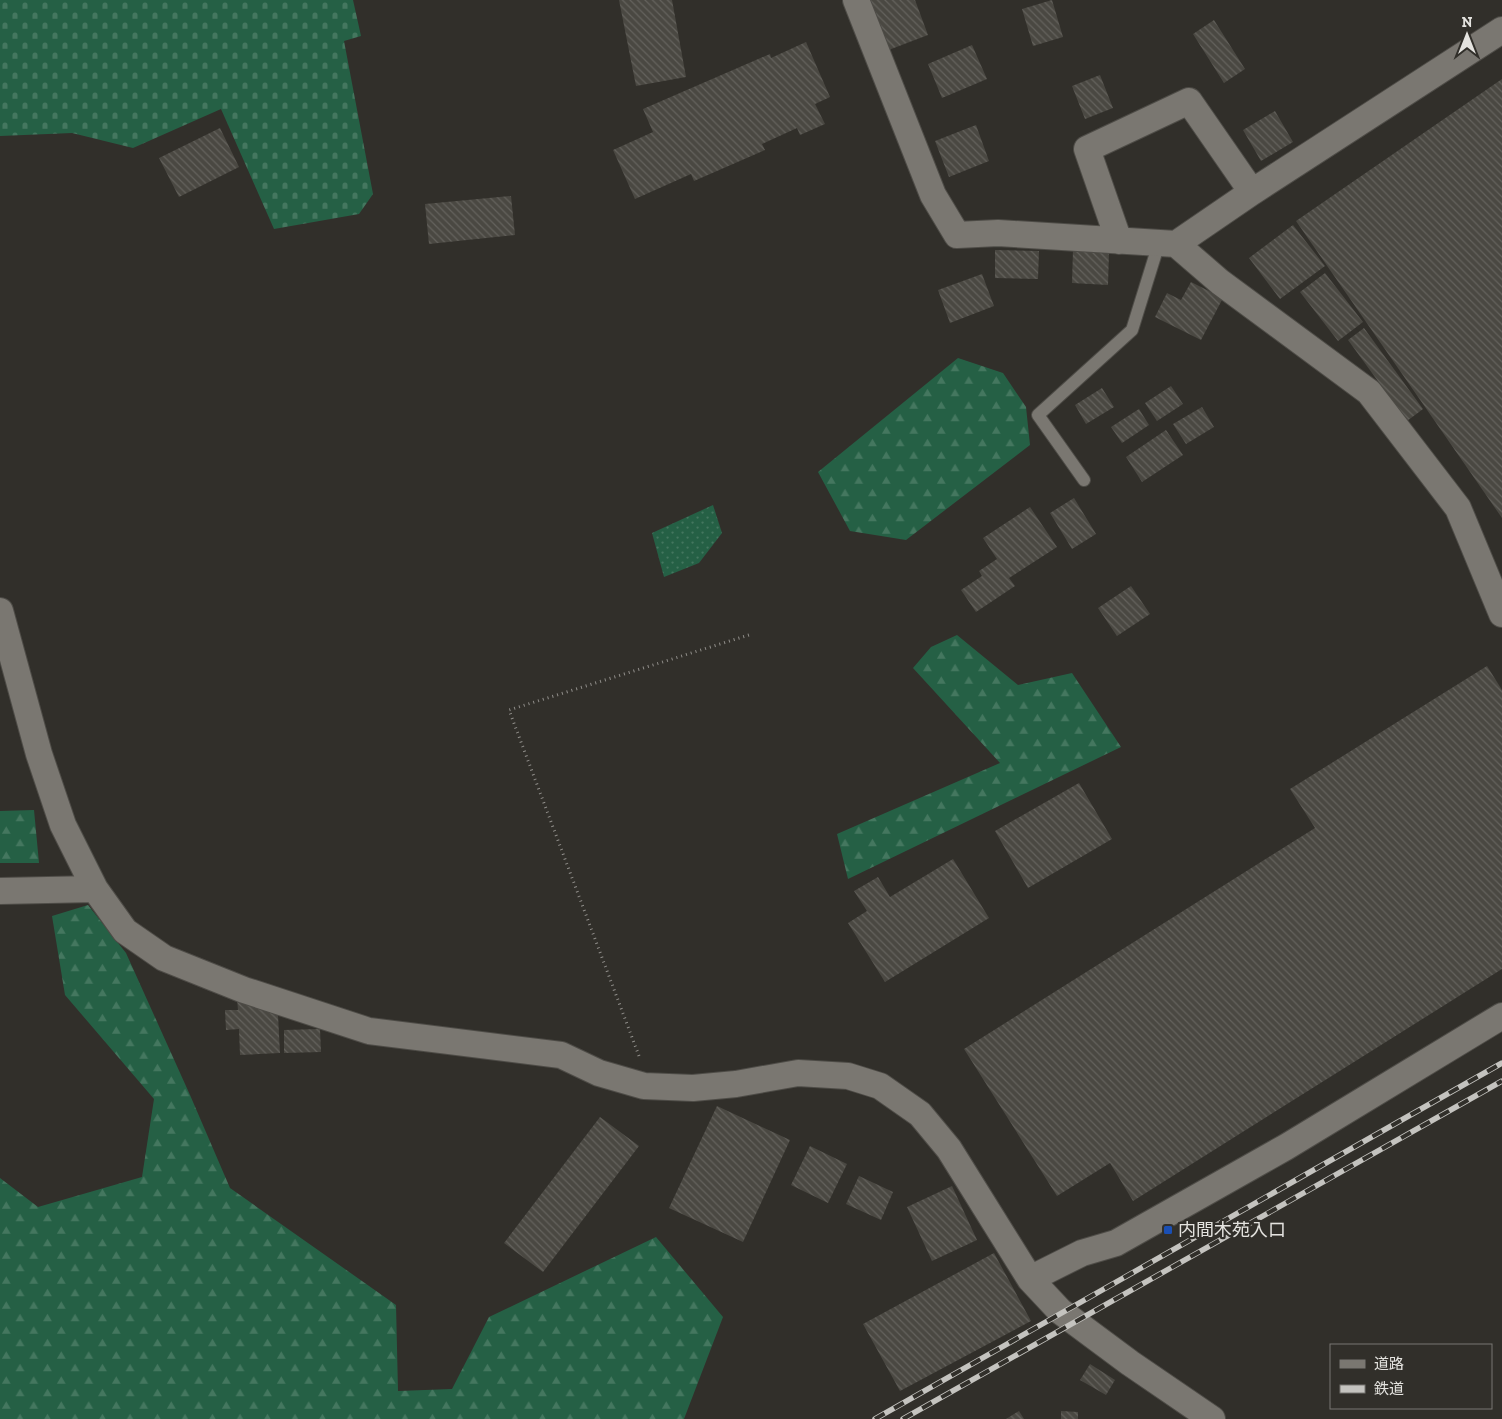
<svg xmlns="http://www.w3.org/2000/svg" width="1502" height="1419" font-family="'Zilla Slab','Noto Sans JP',serif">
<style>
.grass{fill:url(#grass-dots)}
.forest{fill:url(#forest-firs)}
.cemetery{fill:url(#cemetery-stones)}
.building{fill:url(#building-back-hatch)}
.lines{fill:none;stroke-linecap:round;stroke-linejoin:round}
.lane-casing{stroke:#4e4c47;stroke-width:14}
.street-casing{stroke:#4e4c47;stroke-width:28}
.path{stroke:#908e8a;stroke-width:3;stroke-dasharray:1 4;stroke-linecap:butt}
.lane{stroke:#7a7771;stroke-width:12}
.street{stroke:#7a7771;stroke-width:26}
.rail-casing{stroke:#c4c3bf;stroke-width:5.5}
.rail{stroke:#312f2a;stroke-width:4;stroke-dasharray:11;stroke-linecap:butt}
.transit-dot{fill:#1a4fb4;stroke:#312f2a;stroke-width:2}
.labels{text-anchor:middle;stroke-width:4.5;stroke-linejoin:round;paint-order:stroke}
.poi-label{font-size:18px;fill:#e4e3df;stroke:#312f2a;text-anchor:start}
</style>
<defs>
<pattern id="grass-dots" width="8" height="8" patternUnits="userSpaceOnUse" patternTransform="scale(1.25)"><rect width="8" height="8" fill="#256045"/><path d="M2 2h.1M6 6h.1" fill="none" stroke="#44775f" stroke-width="1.8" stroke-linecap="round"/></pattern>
<pattern id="forest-firs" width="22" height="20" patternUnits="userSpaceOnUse" patternTransform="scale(1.25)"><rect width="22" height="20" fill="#256045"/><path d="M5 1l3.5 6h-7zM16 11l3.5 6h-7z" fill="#44775f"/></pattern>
<pattern id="cemetery-stones" width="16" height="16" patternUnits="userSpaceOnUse" patternTransform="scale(1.25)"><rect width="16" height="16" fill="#256045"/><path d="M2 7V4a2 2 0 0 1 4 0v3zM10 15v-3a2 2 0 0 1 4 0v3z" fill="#44775f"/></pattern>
<pattern id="building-back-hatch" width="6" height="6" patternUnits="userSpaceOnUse" patternTransform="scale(1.25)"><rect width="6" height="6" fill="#4a4842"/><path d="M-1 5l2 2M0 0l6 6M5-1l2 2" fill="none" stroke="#64625d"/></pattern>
</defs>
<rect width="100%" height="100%" fill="#312f2a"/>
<!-- grass -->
<path class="grass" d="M 713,505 L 722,533 L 699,563 L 664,577 L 652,533 Z"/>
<!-- forest -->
<path class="forest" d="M 958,358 L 1003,373 L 1026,407 L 1030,445 L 906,540 L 850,531 L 818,472 Z
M 957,635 L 1018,685 L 1072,673 L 1121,747 L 848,879 L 837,834 L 1000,763 L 913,668 L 931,647 Z
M 34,810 L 39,863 L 0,863 L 0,811 Z
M 88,905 L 126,953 L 190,1095 L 230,1188 L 396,1305 L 398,1391 L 452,1389 L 489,1317 L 656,1237 L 723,1317 L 684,1419 L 0,1419 L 0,1178 L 38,1207 L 142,1177 L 154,1099 L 65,995 L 52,916 Z"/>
<!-- cemetery -->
<path class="cemetery" d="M 0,0 L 353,0 L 361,36 L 344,41 L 373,194 L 359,214 L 274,229 L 221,109 L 133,148 L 72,133 L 0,136 Z"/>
<!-- building -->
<path class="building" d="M 619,0 L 672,0 L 686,77 L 636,86 Z
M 867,0 L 915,0 L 928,35 L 886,51 Z
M 1052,0 L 1063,37 L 1033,46 L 1022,9 Z
M 1214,20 L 1245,69 L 1224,83 L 1193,34 Z
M 806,42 L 830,97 L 815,104 L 825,124 L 800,135 L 797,128 L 762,144 L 765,150 L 694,181 L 691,174 L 635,199 L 613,150 L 653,132 L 643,109 L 770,54 L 771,58 Z
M 972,45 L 987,79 L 942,98 L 928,64 Z
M 1100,75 L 1113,108 L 1085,119 L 1072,86 Z
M 1502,79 L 1502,518 L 1296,221 Z
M 1275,111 L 1293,142 L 1261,161 L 1243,130 Z
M 976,125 L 989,161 L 949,177 L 935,141 Z
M 220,128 L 239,167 L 179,197 L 159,158 Z
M 511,196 L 515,235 L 429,244 L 425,204 Z
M 1293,225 L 1325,266 L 1280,299 L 1249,258 Z
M 995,250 L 1039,251 L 1038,279 L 995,278 Z
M 1073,250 L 1109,252 L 1108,285 L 1072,283 Z
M 1325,273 L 1363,322 L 1338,341 L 1300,292 Z
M 982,274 L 994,306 L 950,323 L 938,290 Z
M 1191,282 L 1223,298 L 1201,340 L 1155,317 L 1167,293 L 1181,300 Z
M 1364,328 L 1423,409 L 1407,421 L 1348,340 Z
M 1171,386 L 1183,404 L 1157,421 L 1145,403 Z
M 1102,388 L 1114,407 L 1086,424 L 1075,405 Z
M 1202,407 L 1214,427 L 1186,444 L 1173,424 Z
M 1139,409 L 1149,425 L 1122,443 L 1111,427 Z
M 1166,430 L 1183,455 L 1142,482 L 1126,457 Z
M 1074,498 L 1096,534 L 1072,549 L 1050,513 Z
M 1030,507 L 1057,547 L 1009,578 L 1015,586 L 976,612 L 961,590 L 982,576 L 979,571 L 997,559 L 983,538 Z
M 1131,586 L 1150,614 L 1117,636 L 1098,608 Z
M 1487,666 L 1502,690 L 1502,969 L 1133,1201 L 1110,1163 L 1057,1196 L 964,1049 L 1315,828 L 1290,789 Z
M 1079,783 L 1112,839 L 1028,888 L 995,831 Z
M 953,859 L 989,918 L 885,982 L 848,923 L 867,911 L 854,891 L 878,877 L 890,897 Z
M 237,999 L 278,1015 L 280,1053 L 240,1055 L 239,1029 L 226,1030 L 225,1010 L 238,1010 Z
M 320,1029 L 321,1052 L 284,1053 L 284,1030 Z
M 717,1106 L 790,1140 L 743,1242 L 669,1208 Z
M 600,1117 L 639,1146 L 543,1272 L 504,1243 Z
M 810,1146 L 847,1164 L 828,1203 L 791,1185 Z
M 859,1176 L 893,1192 L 881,1220 L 846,1204 Z
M 952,1186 L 977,1240 L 932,1261 L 907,1207 Z
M 994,1253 L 1031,1321 L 900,1391 L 863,1324 Z
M 1090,1364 L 1115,1380 L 1106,1395 L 1080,1380 Z
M 1019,1411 L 1024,1419 L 1006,1419 Z
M 1061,1411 L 1078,1412 L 1078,1419 L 1061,1419 Z"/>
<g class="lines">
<defs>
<path id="lane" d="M 1084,480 L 1038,415 L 1132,330 L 1159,243"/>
<path id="street" d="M 856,0 L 933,195 L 957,235 L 998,233 L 1176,244 L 1252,192 L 1502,30
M 1119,241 L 1087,149 L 1189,101 L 1252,192
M 1176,244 L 1220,282 L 1369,392 L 1458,508 L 1502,614
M 0,611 L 39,754 L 63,825 L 95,889 L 125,931 L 164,958 L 244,990 L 369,1031 L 561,1055 L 599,1073 L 644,1086 L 693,1088 L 736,1084 L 798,1073 L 848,1076 L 880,1086 L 920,1114 L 949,1149 L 1030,1279 L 1060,1311 L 1130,1363 L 1212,1419
M 0,891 L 95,889
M 1030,1279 L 1082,1253 L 1116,1243 L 1286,1147 L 1502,1016"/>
</defs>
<!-- lane casing -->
<use href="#lane" class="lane-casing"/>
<!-- street casing -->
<use href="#street" class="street-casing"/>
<!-- path -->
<path class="path" d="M 639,1056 L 509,710 L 752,634"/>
<!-- lane -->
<use href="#lane" class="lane"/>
<!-- street -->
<use href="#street" class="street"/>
<defs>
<path id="rail" d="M 875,1419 L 1502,1063
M 903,1419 L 1502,1081"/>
</defs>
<!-- rail casing -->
<use href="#rail" class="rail-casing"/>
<!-- rail -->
<use href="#rail" class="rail"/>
</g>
<!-- markers -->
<rect class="transit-dot" x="1163" y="1225" width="10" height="10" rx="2.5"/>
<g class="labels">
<!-- poi labels -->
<g class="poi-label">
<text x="1178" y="1236">内間木苑入口</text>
</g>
</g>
<!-- legend -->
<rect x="1330" y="1344" width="162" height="65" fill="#312f2a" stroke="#797772"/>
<rect x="1340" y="1360" width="25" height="8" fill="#7a7771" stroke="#797772"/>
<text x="1374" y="1369" font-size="15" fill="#e4e3df">道路</text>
<rect x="1340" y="1385" width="25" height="8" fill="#c4c3bf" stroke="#797772"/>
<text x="1374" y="1394" font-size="15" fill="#e4e3df">鉄道</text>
<!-- north arrow -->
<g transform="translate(1467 35)" stroke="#312f2a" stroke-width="4" paint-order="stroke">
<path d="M0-4L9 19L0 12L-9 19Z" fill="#e4e3df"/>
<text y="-8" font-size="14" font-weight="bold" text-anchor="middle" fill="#e4e3df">N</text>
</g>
</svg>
